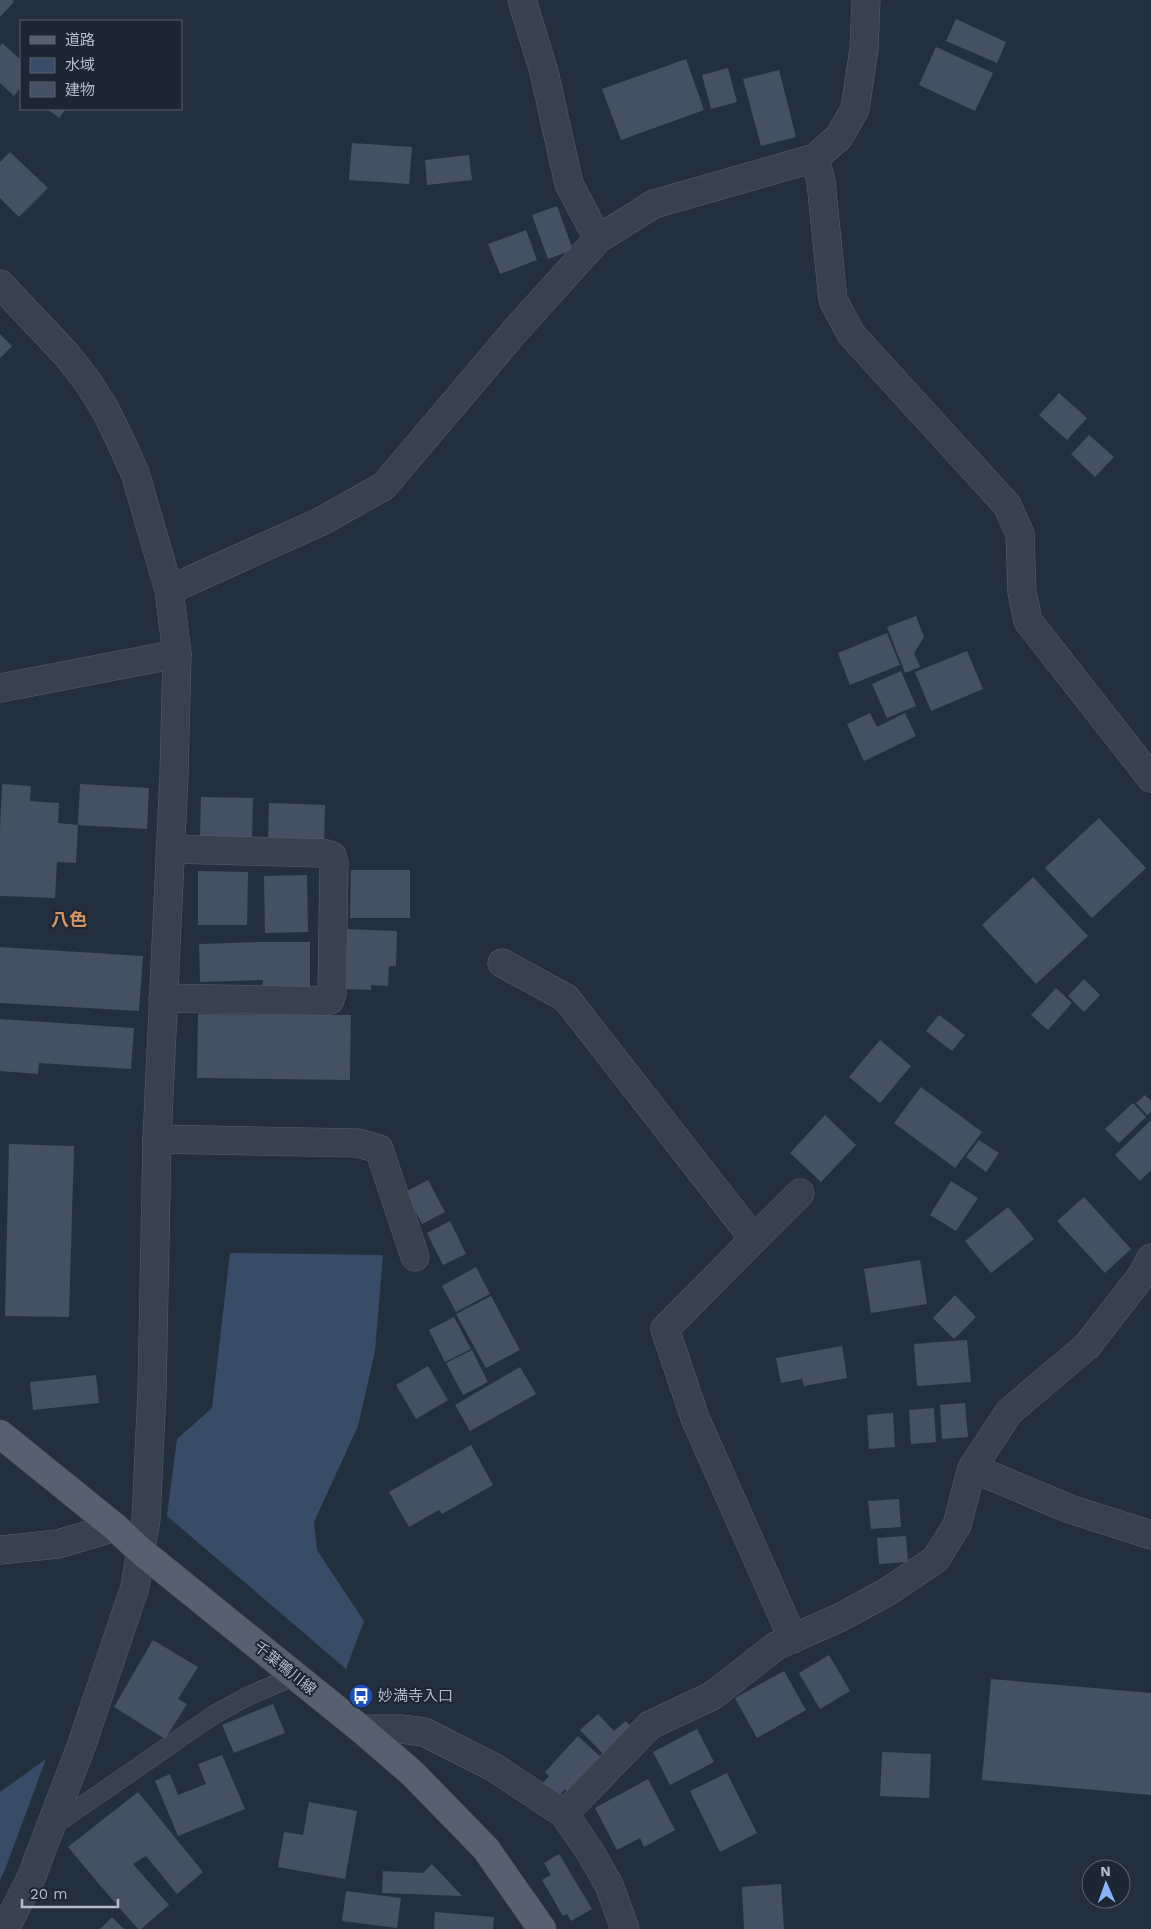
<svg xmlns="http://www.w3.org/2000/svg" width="1151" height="1929" font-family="'Work Sans','Noto Sans JP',sans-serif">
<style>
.water{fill:#394c67}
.building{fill:#455162}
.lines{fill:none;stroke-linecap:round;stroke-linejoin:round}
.service-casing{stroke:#565f6c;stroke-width:19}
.minor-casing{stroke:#565f6c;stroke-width:29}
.tertiary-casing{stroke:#565f6c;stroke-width:29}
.primary-casing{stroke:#414a57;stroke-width:29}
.service{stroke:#38414e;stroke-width:18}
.minor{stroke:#38414e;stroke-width:28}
.tertiary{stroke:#38414e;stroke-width:28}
.primary{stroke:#56606e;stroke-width:28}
.labels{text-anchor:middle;stroke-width:4;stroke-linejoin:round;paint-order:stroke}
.street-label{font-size:15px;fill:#b4bcc9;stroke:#1d2633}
.poi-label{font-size:15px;fill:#b4bcc9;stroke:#1d2633;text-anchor:start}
.quarter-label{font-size:18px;font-weight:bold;fill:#d59563;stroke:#1d2633}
</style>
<rect width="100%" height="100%" fill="#242f3e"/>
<!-- water -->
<path class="water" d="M 230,1253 L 383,1255 L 375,1351 L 358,1426 L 314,1522 L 317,1550 L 364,1621 L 346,1669 L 167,1516 L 177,1439 L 212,1408 Z
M 46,1759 L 6,1867 L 0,1880 L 0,1792 Z"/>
<!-- building -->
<path class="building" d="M 0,0 L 12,0 L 14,2 L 0,17 Z
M 956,19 L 1006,42 L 997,63 L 946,41 Z
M 2,43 L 21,60 L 21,87 L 14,96 L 0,83 L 0,46 Z
M 936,47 L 993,73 L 975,111 L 919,85 Z
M 686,59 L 704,110 L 621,140 L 602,89 Z
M 728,68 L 737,102 L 711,109 L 702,75 Z
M 779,70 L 796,137 L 761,146 L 743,79 Z
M 47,109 L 66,109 L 59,118 Z
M 352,143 L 412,147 L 409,184 L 349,180 Z
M 10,152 L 48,188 L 19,217 L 0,198 L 0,162 Z
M 469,155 L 472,180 L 427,185 L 425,160 Z
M 557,206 L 573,250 L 548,259 L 532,215 Z
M 526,230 L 537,260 L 500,274 L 488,244 Z
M 0,334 L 12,346 L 0,358 Z
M 1059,393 L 1087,418 L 1067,440 L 1039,415 Z
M 1089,435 L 1114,457 L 1095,477 L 1071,454 Z
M 916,616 L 924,637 L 914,653 L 920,667 L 905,673 L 887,627 Z
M 887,633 L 900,665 L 850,685 L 838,653 Z
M 967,651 L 983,689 L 931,711 L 915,672 Z
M 901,671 L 916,706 L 887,718 L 872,684 Z
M 870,713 L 877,727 L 905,713 L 916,736 L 864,761 L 847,724 Z
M 2,784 L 31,786 L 30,801 L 59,803 L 58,823 L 78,825 L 80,784 L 149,788 L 147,829 L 78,825 L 76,863 L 57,862 L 55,898 L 0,896 L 0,831 Z
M 201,797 L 253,798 L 252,840 L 200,839 Z
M 269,803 L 325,805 L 324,842 L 268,841 Z
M 1099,818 L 1146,868 L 1092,918 L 1045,868 Z
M 351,870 L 410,870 L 410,918 L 350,918 Z
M 198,871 L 248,872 L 247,925 L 198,925 Z
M 307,875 L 308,932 L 265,933 L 264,876 Z
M 1033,877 L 1088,936 L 1036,984 L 982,925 Z
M 345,929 L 397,931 L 396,966 L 389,966 L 388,986 L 371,985 L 371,990 L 343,989 Z
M 261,942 L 310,942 L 310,988 L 262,988 L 263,980 L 200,982 L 199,944 Z
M 0,947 L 143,956 L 139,1011 L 0,1003 Z
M 1084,979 L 1100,995 L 1084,1012 L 1068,996 Z
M 1056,988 L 1072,1003 L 1048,1030 L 1031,1015 Z
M 198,1014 L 351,1015 L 350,1080 L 197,1078 Z
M 939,1015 L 965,1035 L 952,1051 L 926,1031 Z
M 0,1019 L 134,1028 L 131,1069 L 39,1063 L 38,1074 L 0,1071 Z
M 880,1040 L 911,1066 L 880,1103 L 849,1077 Z
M 921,1087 L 982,1132 L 955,1168 L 894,1123 Z
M 1145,1095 L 1151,1101 L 1151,1112 L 1147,1115 L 1136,1103 Z
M 1133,1103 L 1146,1117 L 1119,1143 L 1105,1129 Z
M 825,1115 L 856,1145 L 821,1182 L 790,1153 Z
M 1151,1120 L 1151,1170 L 1140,1181 L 1115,1155 Z
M 979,1140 L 999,1153 L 986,1172 L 966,1157 Z
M 9,1144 L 74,1146 L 69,1317 L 5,1316 Z
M 428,1180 L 445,1212 L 422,1224 L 405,1192 Z
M 951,1181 L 978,1198 L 956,1231 L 930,1215 Z
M 1084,1197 L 1131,1249 L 1105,1273 L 1057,1221 Z
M 1008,1207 L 1034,1239 L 991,1273 L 965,1241 Z
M 450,1221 L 466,1254 L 443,1265 L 427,1233 Z
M 920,1260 L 927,1304 L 871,1313 L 864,1269 Z
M 476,1267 L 490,1294 L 456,1312 L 442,1286 Z
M 955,1295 L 976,1317 L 954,1339 L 933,1318 Z
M 491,1296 L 520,1350 L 486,1368 L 456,1314 Z
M 454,1317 L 471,1349 L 445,1362 L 429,1330 Z
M 967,1340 L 971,1382 L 917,1386 L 914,1344 Z
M 842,1346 L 847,1378 L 804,1386 L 802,1379 L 781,1383 L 776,1358 Z
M 472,1350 L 488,1382 L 463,1395 L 446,1363 Z
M 428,1366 L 448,1400 L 416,1419 L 396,1385 Z
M 520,1367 L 536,1394 L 470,1431 L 455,1405 Z
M 96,1375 L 99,1403 L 33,1410 L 30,1382 Z
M 965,1403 L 968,1437 L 942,1439 L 940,1405 Z
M 934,1408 L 936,1442 L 911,1444 L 909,1410 Z
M 893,1413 L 895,1447 L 869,1449 L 867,1415 Z
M 471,1445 L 493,1485 L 442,1514 L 439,1510 L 409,1527 L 389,1492 Z
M 899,1499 L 901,1527 L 871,1529 L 868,1501 Z
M 906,1536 L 908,1562 L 879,1564 L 877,1538 Z
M 153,1640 L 198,1667 L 178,1699 L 187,1704 L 165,1739 L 114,1707 Z
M 829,1655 L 850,1691 L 820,1709 L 799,1673 Z
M 784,1671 L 806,1710 L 757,1738 L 735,1698 Z
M 991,1679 L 1151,1693 L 1151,1795 L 982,1780 Z
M 273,1704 L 285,1733 L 234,1753 L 222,1725 Z
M 598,1714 L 614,1731 L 626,1721 L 634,1730 L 606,1757 L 580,1730 Z
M 697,1729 L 714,1762 L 670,1785 L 653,1752 Z
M 578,1736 L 604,1760 L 571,1794 L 565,1789 L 555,1800 L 540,1786 L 549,1776 L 545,1772 Z
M 882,1752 L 931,1754 L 929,1798 L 880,1796 Z
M 222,1755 L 245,1809 L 178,1836 L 155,1781 L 170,1774 L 178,1795 L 206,1784 L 198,1764 Z
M 727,1773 L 757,1833 L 720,1852 L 690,1791 Z
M 648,1779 L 675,1830 L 644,1847 L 640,1838 L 617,1850 L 595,1808 Z
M 138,1792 L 203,1872 L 177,1894 L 146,1856 L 133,1864 L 169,1905 L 141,1929 L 138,1929 L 104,1890 L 68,1847 Z
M 309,1802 L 357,1811 L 345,1879 L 278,1867 L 284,1832 L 303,1835 Z
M 559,1854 L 592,1909 L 571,1921 L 567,1914 L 563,1916 L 542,1880 L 551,1875 L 544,1863 Z
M 432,1864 L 462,1896 L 382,1893 L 383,1871 L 423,1873 Z
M 781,1884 L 784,1929 L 744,1929 L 742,1887 Z
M 346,1891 L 401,1898 L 397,1928 L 342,1921 Z
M 435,1912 L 494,1917 L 493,1929 L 434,1929 Z
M 112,1917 L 124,1929 L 100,1929 Z"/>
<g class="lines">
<defs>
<path id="service" d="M 50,1828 L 212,1716 L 248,1696 L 295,1676"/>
<path id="minor" d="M 522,0 L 544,72 L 569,184 L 598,239
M 815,158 L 821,182 L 833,300 L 851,334 L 1007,505 L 1020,534 L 1022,592 L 1028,621 L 1151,778
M 169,590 L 322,521 L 384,486 L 515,331 L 598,239 L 654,204 L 815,158 L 839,137 L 855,109 L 864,49 L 866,0
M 0,688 L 177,654
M 502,963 L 566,998 L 754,1239 L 665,1329 L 695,1418 L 793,1639
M 163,998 L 324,1001 L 330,1000 L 332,993 L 334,863 L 332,856 L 323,853 L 170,849
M 157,1139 L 358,1143 L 379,1149 L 415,1257
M 754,1239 L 800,1193
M 972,1468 L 1070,1509 L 1151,1535
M 0,1550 L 58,1544 L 115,1527
M 361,1729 L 401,1729 L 424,1732 L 495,1768 L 564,1814 L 589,1850 L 609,1885 L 625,1929
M 564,1814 L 650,1725 L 712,1696 L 776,1646 L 841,1617 L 887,1592 L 936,1559 L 957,1525 L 972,1468 L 1009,1412 L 1087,1346 L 1143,1274 L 1151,1258"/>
<path id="tertiary" d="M 0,284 L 66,354 L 88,382 L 106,411 L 121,442 L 135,473 L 169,590 L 177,654 L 174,774 L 157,1139 L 152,1391 L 146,1519 L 135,1587 L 82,1744 L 31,1878 L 5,1929"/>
<path id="primary" d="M 0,1434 L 115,1527 L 142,1552 L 361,1729 L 412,1773 L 486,1849 L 542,1929"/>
</defs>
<!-- service casing -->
<use href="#service" class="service-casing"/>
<!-- minor casing -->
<use href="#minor" class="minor-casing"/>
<!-- tertiary casing -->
<use href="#tertiary" class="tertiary-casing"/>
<!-- primary casing -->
<use href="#primary" class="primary-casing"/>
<!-- service -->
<use href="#service" class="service"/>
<!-- minor -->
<use href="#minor" class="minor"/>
<!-- tertiary -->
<use href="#tertiary" class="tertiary"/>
<!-- primary -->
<use href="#primary" class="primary"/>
</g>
<!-- icons -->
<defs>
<symbol id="bus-disc" viewBox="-11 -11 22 22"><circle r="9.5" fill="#1a4fb4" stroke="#1d2633"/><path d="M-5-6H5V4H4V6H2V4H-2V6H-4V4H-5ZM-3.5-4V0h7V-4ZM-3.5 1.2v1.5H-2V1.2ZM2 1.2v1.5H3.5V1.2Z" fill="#fff"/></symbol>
</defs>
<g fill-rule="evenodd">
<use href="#bus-disc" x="347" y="1682" width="28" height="28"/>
</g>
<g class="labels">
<!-- street labels -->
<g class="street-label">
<text transform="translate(285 1668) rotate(39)" y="5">千葉鴨川線</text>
</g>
<!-- poi labels -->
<g class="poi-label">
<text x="378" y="1701">妙満寺入口</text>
</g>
<!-- quarter labels -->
<g class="quarter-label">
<text x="69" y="926">八色</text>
</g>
</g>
<!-- legend -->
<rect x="20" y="20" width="162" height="90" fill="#1d2633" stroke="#59626f"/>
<rect x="30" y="36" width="25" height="8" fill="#56606e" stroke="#59626f"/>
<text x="65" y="45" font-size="15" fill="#b4bcc9">道路</text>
<rect x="30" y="58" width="25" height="15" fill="#394c67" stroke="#59626f"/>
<text x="65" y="70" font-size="15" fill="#b4bcc9">水域</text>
<rect x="30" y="82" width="25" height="15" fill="#455162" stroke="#59626f"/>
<text x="65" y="95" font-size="15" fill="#b4bcc9">建物</text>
<!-- north arrow -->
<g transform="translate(1106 1884) rotate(358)"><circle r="24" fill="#1d2633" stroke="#59626f"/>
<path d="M0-4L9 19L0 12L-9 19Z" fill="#8ab4f8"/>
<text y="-8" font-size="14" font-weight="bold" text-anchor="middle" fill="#b4bcc9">N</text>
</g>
<!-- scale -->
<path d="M22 1899v8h96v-8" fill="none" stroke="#b4bcc9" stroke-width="2.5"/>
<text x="30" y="1899" font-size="15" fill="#b4bcc9" stroke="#1d2633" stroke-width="4" paint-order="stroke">20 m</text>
</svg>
